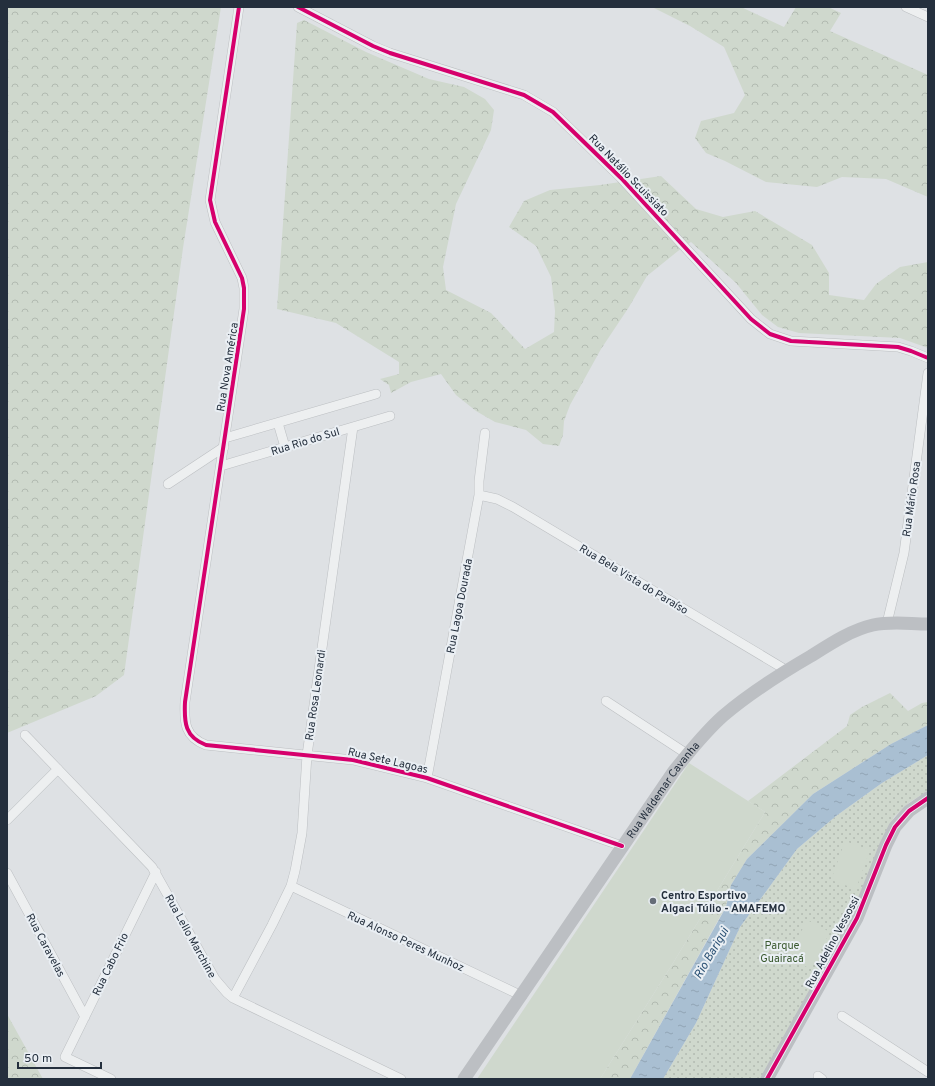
<svg xmlns="http://www.w3.org/2000/svg" width="935" height="1086" font-family="Overpass,sans-serif">
<style>
.green{fill:url(#green-dots)}
.forest{fill:url(#forest-crowns)}
.pitch{fill:#cfd8cd}
.water{fill:url(#water-ripples)}
.lines{fill:none;stroke-linecap:round;stroke-linejoin:round}
.street-casing{stroke:#bcbfc2;stroke-width:10}
.street{stroke:#edeff0;stroke-width:9}
.secondary{stroke:#bcbfc3;stroke-width:13}
.cycleway-casing{stroke:#eaeff4;stroke-width:6}
.cycleway{stroke:#d6006c;stroke-width:4}
.poi-dot{fill:#656d77;stroke:#eaeff4;stroke-width:1.5}
.labels{text-anchor:middle;stroke-width:4;stroke-linejoin:round;paint-order:stroke}
.street-label{font-size:11px;fill:#242f3d;stroke:#eaeff4}
.poi-label{font-size:11px;font-weight:bold;fill:#242f3d;stroke:#eaeff4;text-anchor:start}
.park-label{font-size:11px;fill:#3b5a30;stroke:#eaeff4}
.water-label{font-size:12px;font-style:italic;fill:#2b5174;stroke:#eaeff4}
</style>
<defs>
<pattern id="green-dots" width="8" height="8" patternUnits="userSpaceOnUse"><rect width="8" height="8" fill="#cfd8cd"/><path d="M2 2h.1M6 6h.1" fill="none" stroke="#b2bab1" stroke-width="1.8" stroke-linecap="round"/></pattern>
<pattern id="forest-crowns" width="20" height="18" patternUnits="userSpaceOnUse"><rect width="20" height="18" fill="#cfd8cd"/><path d="M2 6a3 3 0 1 1 6 0M12 15a3 3 0 1 1 6 0" fill="none" stroke="#b2bab1"/></pattern>
<pattern id="water-ripples" width="26" height="14" patternUnits="userSpaceOnUse"><rect width="26" height="14" fill="#a9bfd2"/><path d="M2 4q2-2 4 0t4 0M15 11q2-2 4 0t4 0" fill="none" stroke="#91a4b5"/></pattern>
</defs>
<rect width="100%" height="100%" fill="#dee1e4"/>
<!-- green -->
<path class="green" d="M 928,755 L 928,791 L 910,802 L 894,817 L 883,838 L 854,916 L 765,1079 L 663,1079 L 696,1023 L 740,927 L 797,849 L 836,816 L 882,783 Z"/>
<!-- forest -->
<path class="forest" d="M 7,7 L 221,7 L 183,248 L 124,675 L 96,696 L 7,733 Z
M 652,7 L 741,7 L 784,27 L 796,7 L 828,7 L 841,13 L 830,31 L 928,75 L 928,197 L 886,179 L 842,177 L 817,187 L 766,182 L 725,161 L 706,153 L 695,138 L 701,121 L 734,113 L 745,95 L 724,47 L 690,26 Z
M 304,20 L 366,52 L 429,79 L 464,87 L 485,99 L 494,110 L 491,130 L 456,204 L 443,267 L 446,290 L 491,313 L 525,349 L 554,332 L 555,311 L 551,277 L 536,246 L 509,227 L 524,201 L 550,190 L 600,185 L 661,176 L 696,209 L 723,217 L 755,211 L 812,245 L 829,273 L 829,295 L 864,300 L 876,284 L 900,267 L 928,262 L 928,348 L 900,338 L 799,333 L 778,327 L 762,315 L 736,283 L 691,242 L 678,251 L 647,276 L 629,307 L 601,349 L 570,405 L 564,421 L 563,435 L 559,446 L 543,444 L 526,430 L 495,422 L 476,411 L 456,395 L 441,374 L 411,382 L 391,393 L 389,385 L 380,379 L 399,374 L 399,362 L 336,323 L 277,309 L 297,23 Z
M 890,693 L 908,711 L 922,703 L 928,702 L 928,725 L 891,744 L 813,794 L 747,859 L 731,885 L 726,906 L 630,1079 L 600,1079 L 673,963 L 765,812 L 748,801 L 847,726 L 850,715 L 862,707 Z
M 7,1014 L 43,1079 L 7,1079 Z"/>
<!-- pitch -->
<path class="pitch" d="M 689,763 L 765,812 L 673,963 L 600,1079 L 477,1079 Z
M 845,841 L 870,850 L 856,889 L 831,880 Z
M 807,920 L 830,932 L 811,969 L 788,958 Z"/>
<!-- water -->
<path class="water" d="M 928,725 L 928,755 L 882,783 L 836,816 L 797,849 L 740,927 L 696,1023 L 663,1079 L 630,1079 L 726,907 L 731,885 L 747,859 L 813,794 L 891,744 Z"/>
<g class="lines">
<defs>
<path id="street" d="M 239,7 L 210,200 L 215,222 L 242,278 L 244,288 L 244,309 L 185,702 C 184,723 185,737 206,745 L 353,760 L 427,778 L 622,846
M 298,7 L 373,46 L 390,53 L 524,95 L 553,112 L 621,178 L 751,319 L 770,334 L 791,341 L 898,347 L 911,351 L 928,358
M 906,7 L 928,17
M 278,423 L 285,447
M 225,438 L 376,394
M 221,466 L 390,416
M 168,484 L 224,447
M 479,495 L 497,499 L 513,507 L 786,670
M 887,623 L 904,553 L 928,373
M 606,701 L 687,754
M 25,735 L 152,867 L 215,979 L 227,993 L 233,998 L 401,1079
M 427,778 L 479,495 L 479,481 L 485,433
M 7,820 L 58,769
M 7,873 L 85,1017
M 291,886 L 522,996
M 233,998 L 272,925 L 291,886 L 295,871 L 302,833 L 307,755 L 353,427
M 842,1016 L 928,1072
M 818,1076 L 822,1079
M 111,1079 L 65,1057 L 156,872"/>
</defs>
<!-- street casing -->
<use href="#street" class="street-casing"/>
<!-- street -->
<use href="#street" class="street"/>
<!-- secondary -->
<g class="secondary">
<path id="s1" d="M 464,1079 L 674,771 C 689,752 705,732 723,716 C 750,693 780,674 811,656 C 830,644 851,630 873,625 C 891,621 910,624 928,624"/>
<path d="M 767,1079 L 857,918 L 886,845 L 895,827 L 909,811 L 928,798"/>
</g>
<defs>
<path id="cycleway" d="M 239,7 L 210,200 L 215,222 L 242,278 L 244,288 L 244,309 L 185,702 C 184,723 185,737 206,745 L 353,760 L 427,778 L 622,846
M 298,7 L 373,46 L 390,53 L 524,95 L 553,112 L 621,178 L 751,319 L 770,334 L 791,341 L 898,347 L 911,351 L 928,358
M 767,1079 L 857,918 L 886,845 L 895,827 L 909,811 L 928,798"/>
</defs>
<!-- cycleway casing -->
<use href="#cycleway" class="cycleway-casing"/>
<!-- cycleway -->
<use href="#cycleway" class="cycleway"/>
</g>
<!-- markers -->
<circle class="poi-dot" cx="653" cy="901" r="4"/>
<g class="labels">
<!-- street labels -->
<g class="street-label">
<text transform="translate(629 175) rotate(46)" y="4">Rua Natálio Scuissiato</text>
<text transform="translate(227 367) rotate(-81)" y="4">Rua Nova América</text>
<text transform="translate(305 441) rotate(-17)" y="4">Rua Rio do Sul</text>
<text transform="translate(911 499) rotate(-82)" y="4">Rua Mário Rosa</text>
<text transform="translate(634 579) rotate(31)" y="4">Rua Bela Vista do Paraíso</text>
<text transform="translate(459 606) rotate(-79)" y="4">Rua Lagoa Dourada</text>
<text transform="translate(315 695) rotate(-82)" y="4">Rua Rosa Leonardi</text>
<text transform="translate(388 760) rotate(13)" y="4">Rua Sete Lagoas</text>
<text dy="4" stroke="none"><textPath href="#s1" startOffset="351">Rua Waldemar Cavanha</textPath></text>
<text transform="translate(191 936) rotate(61)" y="4">Rua Lello Marchine</text>
<text transform="translate(406 941) rotate(25)" y="4">Rua Alonso Peres Munhoz</text>
<text transform="translate(832 942) rotate(-62)" y="4">Rua Adelino Vessossi</text>
<text transform="translate(46 945) rotate(62)" y="4">Rua Caravelas</text>
<text transform="translate(110 964) rotate(-64)" y="4">Rua Cabo Frio</text>
</g>
<!-- poi labels -->
<g class="poi-label">
<text x="661" y="899">Centro Esportivo<tspan x="661" dy="13">Algaci Túlio - AMAFEMO</tspan></text>
</g>
<!-- park labels -->
<g class="park-label">
<text x="782" y="949">Parque<tspan x="782" dy="13">Guairacá</tspan></text>
</g>
<!-- water labels -->
<g class="water-label">
<text transform="translate(711 953) rotate(-60)" y="4">Rio Barigui</text>
</g>
</g>
<!-- border -->
<rect width="935" height="1086" fill="none" stroke="#242f3d" stroke-width="16"/>
<!-- scale -->
<path d="M18 1062v6h83v-6" fill="none" stroke="#242f3d" stroke-width="2"/>
<text x="24" y="1062" font-size="12" fill="#242f3d" stroke="#eaeff4" stroke-width="3" paint-order="stroke">50 m</text>
</svg>
